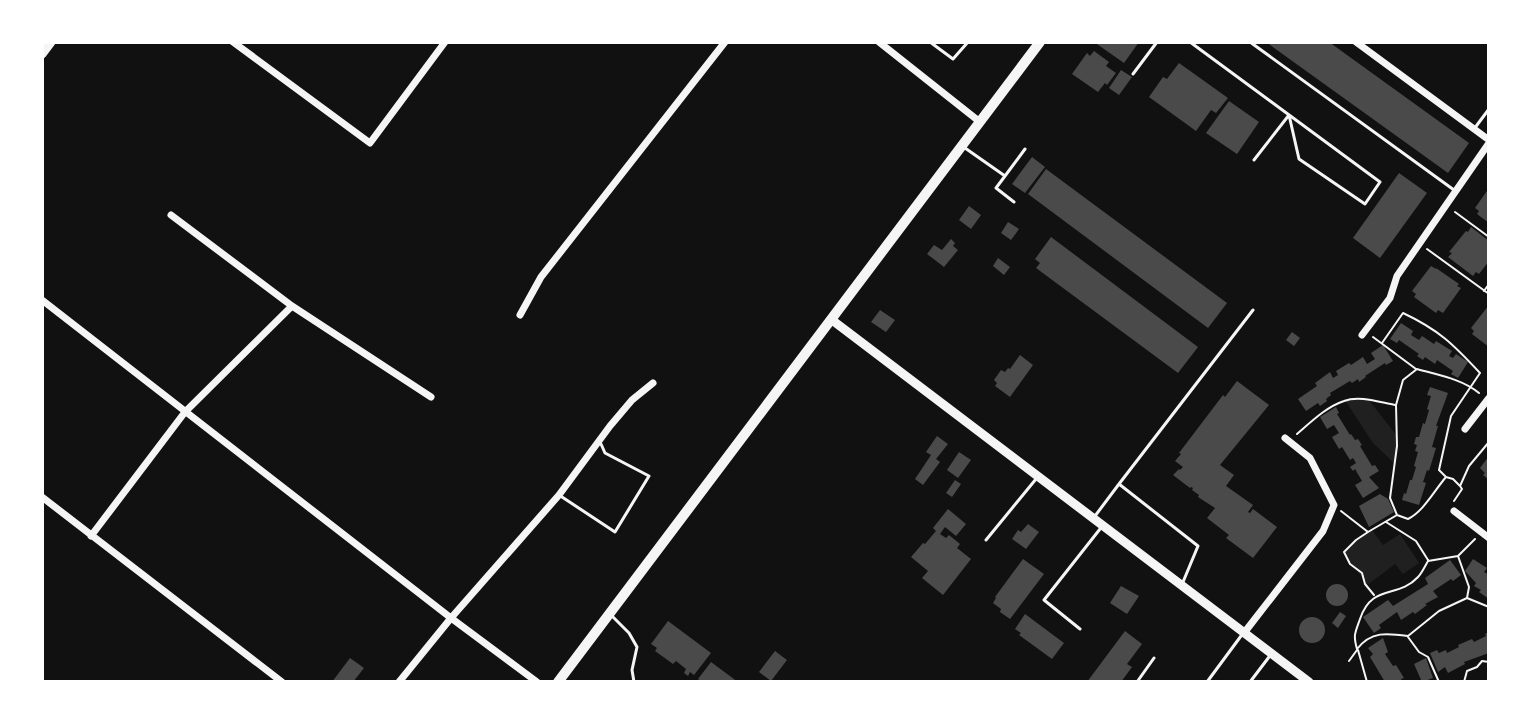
<svg xmlns="http://www.w3.org/2000/svg" width="1531" height="724" font-family="Lato,sans-serif">
<style>
.green{fill:#202020}
.building{fill:#4a4a4a}
.lines{fill:none;stroke-linecap:round;stroke-linejoin:round}
.path{stroke:#f5f5f5;stroke-width:2}
.service{stroke:#f5f5f5;stroke-width:3}
.minor{stroke:#f5f5f5;stroke-width:7}
.tertiary{stroke:#f5f5f5;stroke-width:9}
.secondary{stroke:#f5f5f5;stroke-width:10}
</style>
<rect width="100%" height="100%" fill="#111"/>
<!-- green -->
<path class="green" d="M 1368,399 L 1397,436 L 1395,464 L 1373,443 L 1345,400 Z
M 1372,530 L 1383,545 L 1400,534 L 1419,563 L 1403,574 L 1395,564 L 1366,586 C 1360,570 1352,567 1344,552 L 1356,540 Z"/>
<!-- building -->
<path class="building" d="M 1094,42 L 1139,42 L 1124,63 Z
M 1266,42 L 1329,42 L 1469,143 L 1448,173 Z
M 1094,51 L 1109,62 L 1106,66 L 1116,73 L 1107,85 L 1105,83 L 1098,92 L 1072,74 L 1087,53 L 1090,56 Z
M 1179,63 L 1228,98 L 1216,113 L 1211,110 L 1196,131 L 1149,97 L 1163,77 L 1167,79 Z
M 1121,70 L 1132,77 L 1119,95 L 1109,88 Z
M 1229,101 L 1259,122 L 1237,154 L 1206,133 Z
M 1032,157 L 1045,167 L 1025,193 L 1012,184 Z
M 1046,169 L 1227,303 L 1208,328 L 1028,194 Z
M 1399,173 L 1427,193 L 1380,258 L 1353,238 Z
M 1489,188 L 1489,223 L 1477,214 L 1479,211 L 1475,208 Z
M 969,206 L 981,215 L 971,229 L 959,220 Z
M 1008,222 L 1019,229 L 1011,240 L 1001,233 Z
M 1471,227 L 1489,241 L 1489,261 L 1479,274 L 1476,272 L 1473,276 L 1448,257 L 1452,253 L 1449,252 L 1466,231 L 1468,232 Z
M 1051,237 L 1198,347 L 1178,373 L 1036,268 L 1040,263 L 1035,259 Z
M 951,239 L 955,243 L 953,246 L 958,250 L 944,267 L 927,254 L 934,245 L 942,250 Z
M 998,258 L 1010,267 L 1004,275 L 993,266 Z
M 1431,266 L 1436,269 L 1436,268 L 1459,284 L 1457,286 L 1461,288 L 1443,313 L 1438,310 L 1436,313 L 1414,297 L 1416,294 L 1412,291 Z
M 1489,305 L 1489,347 L 1472,334 L 1474,331 L 1471,328 Z
M 880,310 L 895,320 L 886,332 L 871,322 Z
M 1401,323 L 1413,331 L 1411,335 L 1419,340 L 1422,336 L 1434,344 L 1436,341 L 1452,351 L 1449,356 L 1453,358 L 1456,354 L 1468,362 L 1458,378 L 1451,374 L 1453,371 L 1437,360 L 1435,364 L 1425,357 L 1423,360 L 1417,356 L 1419,354 L 1399,340 L 1397,343 L 1390,339 Z
M 1292,332 L 1300,338 L 1294,346 L 1286,340 Z
M 1383,345 L 1393,361 L 1386,365 L 1385,363 L 1365,376 L 1366,377 L 1359,382 L 1358,379 L 1352,383 L 1350,381 L 1330,393 L 1331,395 L 1326,399 L 1327,401 L 1320,406 L 1318,403 L 1306,411 L 1298,399 L 1317,386 L 1315,383 L 1330,372 L 1333,378 L 1338,375 L 1336,371 L 1349,363 L 1351,365 L 1363,357 L 1367,364 L 1375,359 L 1371,353 Z
M 1020,355 L 1033,365 L 1010,397 L 995,386 L 997,383 L 994,380 L 1001,370 L 1005,372 L 1008,368 L 1010,369 Z
M 1237,381 L 1269,405 L 1220,465 L 1234,475 L 1226,486 L 1253,505 L 1248,512 L 1250,513 L 1253,509 L 1277,527 L 1253,558 L 1226,538 L 1229,535 L 1207,518 L 1215,508 L 1198,497 L 1199,495 L 1192,490 L 1193,488 L 1191,487 L 1190,488 L 1173,475 L 1179,469 L 1180,470 L 1183,467 L 1175,461 L 1181,454 L 1179,453 L 1223,395 L 1225,397 Z
M 1430,387 L 1448,393 L 1436,426 L 1438,426 L 1432,447 L 1436,448 L 1429,471 L 1427,470 L 1423,482 L 1426,483 L 1419,505 L 1402,500 L 1404,493 L 1406,494 L 1410,480 L 1412,480 L 1416,467 L 1414,466 L 1418,452 L 1415,451 L 1417,445 L 1414,444 L 1416,437 L 1419,437 L 1423,423 L 1425,424 L 1429,410 L 1427,409 L 1431,396 L 1427,395 Z
M 1336,407 L 1339,413 L 1337,414 L 1350,435 L 1351,434 L 1355,440 L 1358,439 L 1362,445 L 1360,446 L 1372,466 L 1375,465 L 1379,471 L 1369,477 L 1379,488 L 1363,498 L 1355,485 L 1362,481 L 1355,469 L 1353,471 L 1350,467 L 1356,463 L 1353,458 L 1350,460 L 1342,447 L 1339,449 L 1332,437 L 1339,433 L 1334,425 L 1327,429 L 1320,417 Z
M 937,436 L 948,444 L 936,459 L 940,462 L 923,485 L 915,479 L 931,455 L 926,452 Z
M 959,452 L 971,460 L 958,478 L 947,470 Z
M 1489,456 L 1489,480 L 1483,475 L 1485,473 L 1480,468 Z
M 955,480 L 961,484 L 952,497 L 946,493 Z
M 1380,494 L 1388,499 L 1394,512 L 1369,527 L 1359,506 Z
M 948,509 L 966,524 L 956,536 L 945,527 L 940,534 L 946,538 L 949,535 L 960,544 L 957,548 L 971,559 L 943,595 L 922,578 L 928,571 L 911,557 L 923,543 L 925,544 L 936,531 L 933,528 Z
M 1028,524 L 1039,532 L 1026,549 L 1012,539 L 1018,530 L 1021,532 Z
M 1023,559 L 1044,574 L 1010,619 L 1000,612 L 1001,609 L 993,603 L 996,598 L 995,597 Z
M 1473,559 L 1487,568 L 1484,572 L 1489,575 L 1489,599 L 1479,592 L 1481,590 L 1474,586 L 1476,583 L 1465,571 Z
M 1450,560 L 1461,575 L 1453,581 L 1451,579 L 1433,591 L 1438,597 L 1425,604 L 1427,605 L 1415,614 L 1413,612 L 1401,620 L 1397,612 L 1379,625 L 1381,628 L 1374,633 L 1363,617 L 1388,600 L 1393,606 L 1428,584 L 1425,578 Z
M1326 595a11 11 0 1 1 22 0a11 11 0 1 1-22 0Z
M 1121,586 L 1139,596 L 1127,614 L 1110,603 Z
M 1340,612 L 1346,616 L 1338,628 L 1332,623 Z
M 1025,614 L 1064,643 L 1052,659 L 1019,635 L 1021,633 L 1015,629 Z
M1299 630a13 13 0 1 1 26 0a13 13 0 1 1-26 0Z
M 668,621 L 711,653 L 694,675 L 690,672 L 688,676 L 684,673 L 686,669 L 676,661 L 673,664 L 655,651 L 657,648 L 651,644 Z
M 1125,631 L 1142,644 L 1127,664 L 1132,667 L 1121,682 L 1087,682 Z
M 1489,632 L 1489,653 L 1464,662 L 1465,664 L 1448,673 L 1445,667 L 1438,672 L 1430,653 L 1437,650 L 1439,653 L 1446,650 L 1447,653 L 1459,647 L 1458,645 L 1472,639 L 1474,642 L 1486,636 L 1485,634 Z
M 1383,638 L 1388,652 L 1385,654 L 1393,666 L 1396,665 L 1404,678 L 1401,679 L 1402,682 L 1385,682 L 1370,657 L 1373,654 L 1368,648 Z
M 775,651 L 787,660 L 771,681 L 759,672 Z
M 350,658 L 364,668 L 353,682 L 332,682 Z
M 1426,658 L 1433,678 L 1422,682 L 1414,664 Z
M 711,662 L 738,682 L 702,682 L 698,679 Z"/>
<g class="lines">
<!-- path -->
<path class="path" d="M 1455,212 L 1489,237
M 1427,249 L 1489,294
M 1484,291 L 1489,284
M 1373,337 L 1416,369
M 1382,343 L 1403,313 C 1439,330 1453,344 1480,373 L 1451,416 L 1439,470 L 1446,477
M 1297,434 C 1311,422 1326,407 1344,401 C 1359,395 1379,402 1395,405
M 1454,501 L 1462,489 L 1460,486 L 1469,466 L 1489,442
M 1341,511 L 1368,532 L 1397,515 L 1408,519 C 1423,512 1434,491 1446,477 L 1453,479 L 1460,486
M 1397,515 L 1390,498 L 1397,446 L 1396,405 L 1403,380 L 1417,369 C 1438,375 1462,379 1479,393
M 1386,522 L 1416,541 L 1428,560
M 1368,532 L 1356,540 L 1344,552 L 1350,564 L 1362,573 L 1365,584 L 1374,595
M 1475,539 L 1458,556 L 1469,587 L 1467,598 L 1489,607
M 1458,556 L 1428,561 C 1425,566 1422,573 1418,577 C 1398,599 1372,583 1360,619 C 1355,633 1353,635 1357,649 C 1371,631 1387,633 1408,636 L 1439,611 L 1467,598
M 1408,637 L 1419,652 L 1428,657 L 1439,682
M 1358,650 L 1367,682
M 1349,661 L 1357,650
M 1464,682 L 1467,671 L 1477,667 L 1482,661 L 1489,662"/>
<!-- service -->
<path class="service" d="M 930,42 L 953,59 L 968,42
M 1190,42 L 1380,182 L 1365,204 L 1299,159 L 1289,115
M 1250,42 L 1454,190
M 1133,74 L 1157,42
M 1474,129 L 1489,109
M 965,148 L 1005,176 L 1025,149
M 1254,160 L 1289,115
M 1005,176 L 996,188 L 1014,202
M 559,495 L 615,532 L 649,476 L 605,453 L 601,444
M 1095,516 L 1119,484
M 986,540 L 1036,479
M 1183,582 L 1198,546 L 1119,484 L 1253,310
M 612,616 L 629,633 L 637,647 L 632,670 L 634,682
M 1080,629 L 1044,600 L 1100,529
M 1137,682 L 1154,658
M 1207,682 L 1241,636
M 1250,682 L 1269,657"/>
<!-- minor -->
<path class="minor" d="M 233,42 L 370,143 L 445,42
M 879,42 L 980,122
M 1356,42 L 1489,140
M 171,215 L 292,306 L 431,397
M 42,300 L 451,618 L 537,682
M 520,315 L 541,277 L 725,42
M 1362,335 L 1390,298 L 1397,276 L 1489,143
M 1465,429 L 1489,398
M 42,497 L 282,682
M 1454,511 L 1489,538
M 91,536 L 185,412 L 292,306
M 1244,633 L 1323,531 L 1334,505 L 1310,458 L 1285,438
M 399,682 L 451,618 L 559,495 L 610,426 L 632,400 L 653,383"/>
<!-- tertiary -->
<path class="tertiary" d="M 42,54 L 51,42
M 832,320 L 1309,682"/>
<!-- secondary -->
<path class="secondary" d="M 558,682 L 1040,42"/>
</g>
<!-- border -->
<rect width="1531" height="724" fill="none" stroke="#ffffff" stroke-width="88"/>
</svg>
